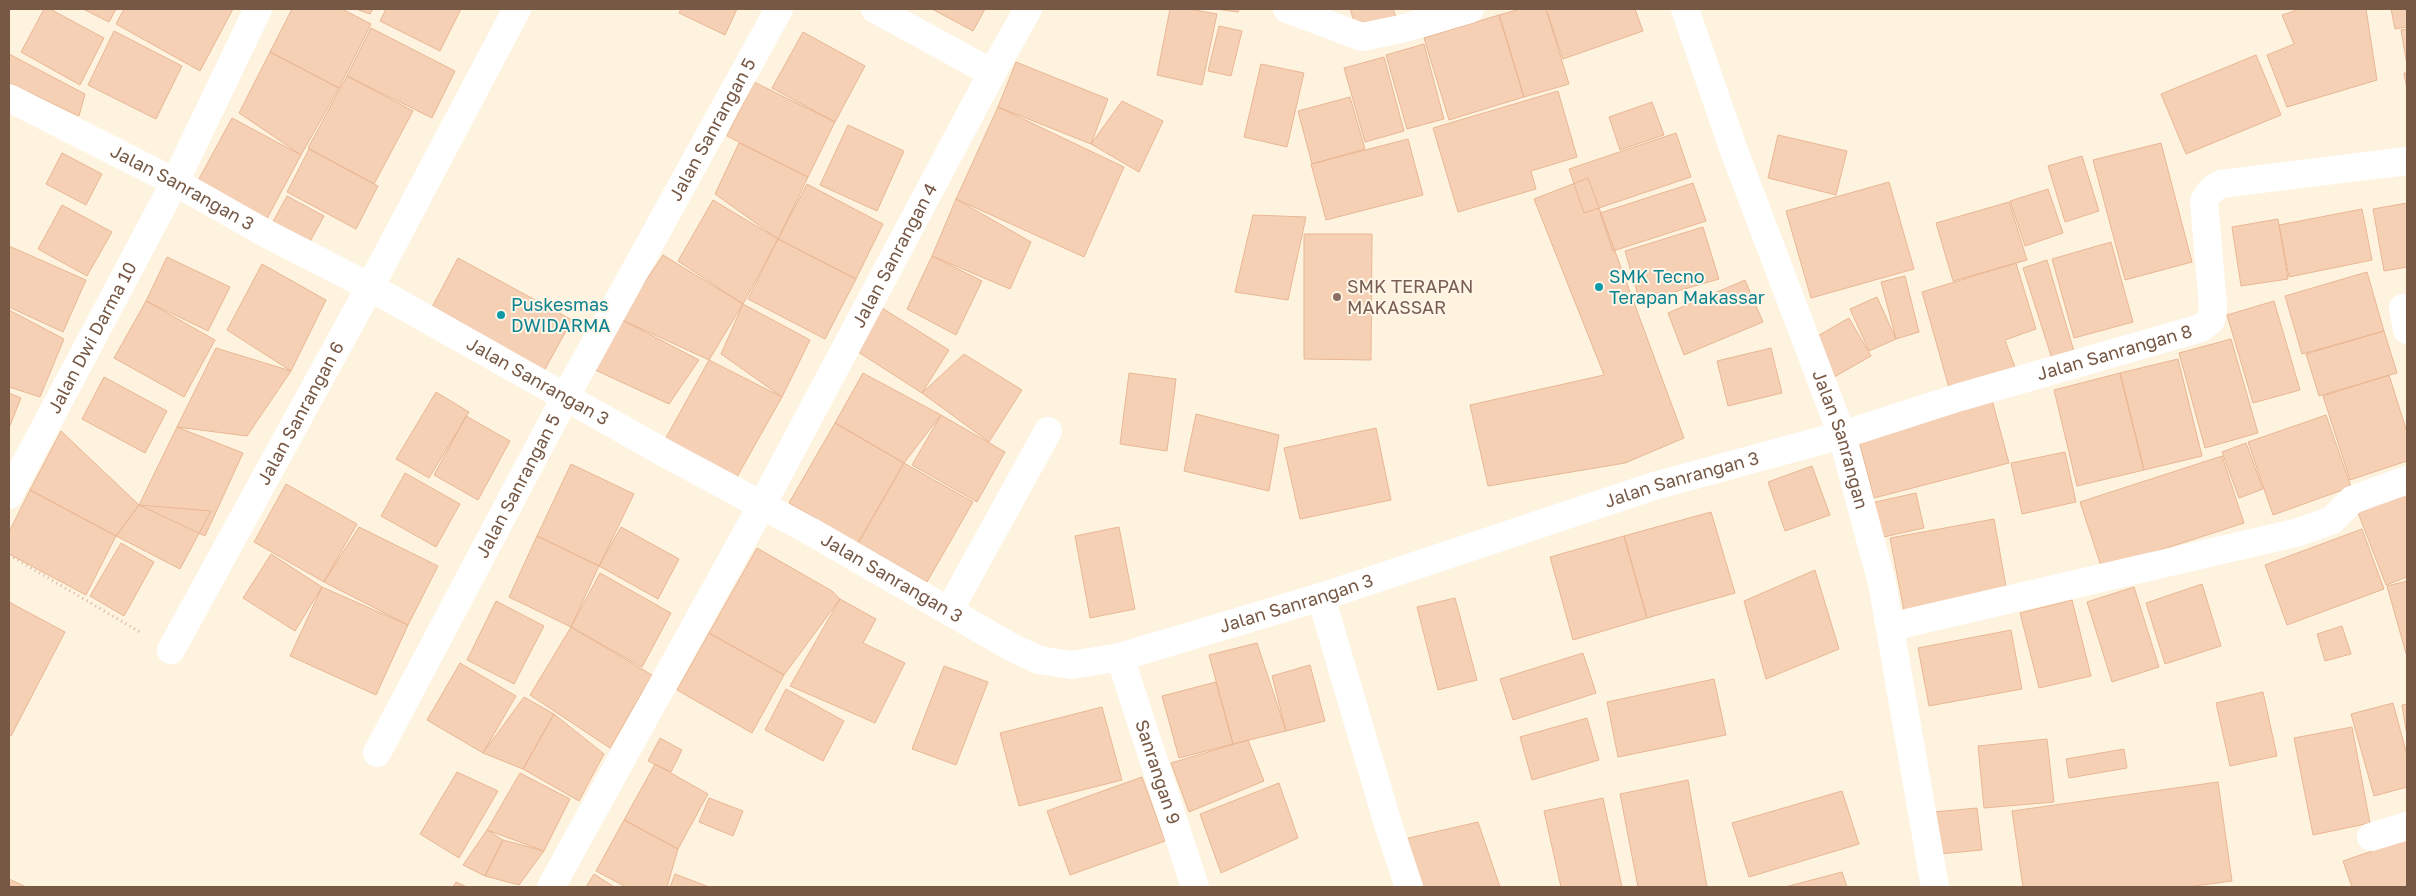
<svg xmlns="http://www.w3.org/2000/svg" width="2416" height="896" font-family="'Golos Text',sans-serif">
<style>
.building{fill:#f5d0b5;stroke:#e9b794}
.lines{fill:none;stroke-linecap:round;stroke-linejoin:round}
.path{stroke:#dab398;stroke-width:3;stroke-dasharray:1 4;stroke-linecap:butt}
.minor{stroke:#fff;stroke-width:28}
.culture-dot{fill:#0f9aa8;stroke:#fff6e7;stroke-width:2}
.education-dot{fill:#8d6e63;stroke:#fff6e7;stroke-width:2}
.labels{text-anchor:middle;stroke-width:4;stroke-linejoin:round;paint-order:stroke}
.street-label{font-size:18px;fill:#765845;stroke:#fff6e7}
.culture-label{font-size:18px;fill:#0d838f;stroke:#fff6e7;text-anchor:start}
.education-label{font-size:18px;fill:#785e54;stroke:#fff6e7;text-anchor:start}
</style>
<rect width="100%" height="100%" fill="#fef3df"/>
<!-- building -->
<path class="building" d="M 44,9 L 50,9 L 104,38 L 80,85 L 21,52 Z
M 83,9 L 116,9 L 109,22 Z
M 124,9 L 233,9 L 200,71 L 116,24 Z
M 292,9 L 342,9 L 371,24 L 339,88 L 270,52 Z
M 356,9 L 373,9 L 370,14 Z
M 386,9 L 461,9 L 440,51 L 380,21 Z
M 681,9 L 737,9 L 725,35 L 679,13 Z
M 932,9 L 985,9 L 973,31 Z
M 1170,9 L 1189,9 L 1217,14 L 1202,85 L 1157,75 Z
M 1215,9 L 1239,9 L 1238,12 Z
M 1350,9 L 1393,9 L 1398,23 L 1359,36 Z
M 1520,9 L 1546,9 L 1569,84 L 1524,97 L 1499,15 Z
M 1546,9 L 1635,9 L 1643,31 L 1563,59 Z
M 2300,9 L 2366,9 L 2377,80 L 2287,107 L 2267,55 L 2294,44 L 2282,15 Z
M 2391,9 L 2407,9 L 2407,27 L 2395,29 Z
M 1499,15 L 1524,97 L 1449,120 L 1424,38 Z
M 1219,26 L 1242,31 L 1231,76 L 1208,71 Z
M 371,28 L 455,71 L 432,118 L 347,76 Z
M 2407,29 L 2407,65 L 2401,30 Z
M 114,31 L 182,66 L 156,119 L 88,85 Z
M 803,32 L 865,66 L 835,122 L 772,88 Z
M 1424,44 L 1444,119 L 1407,129 L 1386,55 Z
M 270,52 L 339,88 L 301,155 L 239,113 Z
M 9,54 L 85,94 L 79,116 L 9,83 Z
M 2256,55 L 2281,115 L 2186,154 L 2161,94 Z
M 1384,57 L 1404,131 L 1365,142 L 1344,68 Z
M 1016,62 L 1108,99 L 1091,144 L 998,107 Z
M 1261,64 L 1304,73 L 1287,147 L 1244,137 Z
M 2404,73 L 2407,73 L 2407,90 Z
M 347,76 L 413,111 L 374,184 L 308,148 Z
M 754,82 L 835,122 L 808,177 L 727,136 Z
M 1558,91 L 1577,157 L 1531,171 L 1536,189 L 1458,212 L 1433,128 Z
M 1350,97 L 1365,149 L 1312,164 L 1298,111 Z
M 1122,101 L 1163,121 L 1139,172 L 1091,144 Z
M 1652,102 L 1664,135 L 1620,150 L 1609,117 Z
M 998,107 L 1124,167 L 1084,257 L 956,199 Z
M 232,118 L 301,155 L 263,226 L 194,188 Z
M 848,125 L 904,151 L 877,211 L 820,185 Z
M 1676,133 L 1691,177 L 1584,213 L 1569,169 Z
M 1778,135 L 1847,151 L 1836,195 L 1768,178 Z
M 1408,139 L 1423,195 L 1326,220 L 1311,164 Z
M 739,143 L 808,177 L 778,239 L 715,194 Z
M 2161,143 L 2192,262 L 2125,280 L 2093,160 Z
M 309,149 L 378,186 L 356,229 L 287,192 Z
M 62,153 L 102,174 L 86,205 L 46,184 Z
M 2082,156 L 2099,211 L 2065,222 L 2048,166 Z
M 1588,178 L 1684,438 L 1625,463 L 1488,486 L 1470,405 L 1604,375 L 1534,199 Z
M 1889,182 L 1914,269 L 1811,298 L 1786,211 Z
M 1693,183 L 1706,221 L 1613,251 L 1600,213 Z
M 807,184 L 883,224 L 856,279 L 778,239 Z
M 2048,189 L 2063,233 L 2025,246 L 2010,201 Z
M 287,196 L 324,216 L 306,249 L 269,229 Z
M 956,199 L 1031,242 L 1010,289 L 932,256 Z
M 713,200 L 778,239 L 743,304 L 678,261 Z
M 2009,202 L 2027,260 L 1953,281 L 1936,223 Z
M 2407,203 L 2407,267 L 2384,271 L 2373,209 Z
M 62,205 L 112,232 L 87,276 L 38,249 Z
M 2362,209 L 2372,260 L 2289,277 L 2279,225 Z
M 1253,215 L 1306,217 L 1288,300 L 1235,292 Z
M 2278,219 L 2288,279 L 2241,286 L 2232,227 Z
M 1703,227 L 1719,279 L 1640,302 L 1625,251 Z
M 1304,234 L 1372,234 L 1371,360 L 1304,359 Z
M 778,239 L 856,279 L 825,339 L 748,299 Z
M 2111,242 L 2133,322 L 2074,338 L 2052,259 Z
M 9,246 L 86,280 L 63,332 L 9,307 Z
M 663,255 L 743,304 L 709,360 L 620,319 Z
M 932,256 L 982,281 L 956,335 L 907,309 Z
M 167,257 L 230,287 L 208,331 L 146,301 Z
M 458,258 L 572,320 L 544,371 L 431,309 Z
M 2047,260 L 2076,358 L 2054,365 L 2023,268 Z
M 2016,263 L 2036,329 L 2005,340 L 2017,373 L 1951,395 L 1922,292 Z
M 262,264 L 326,300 L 291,371 L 227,330 Z
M 2367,272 L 2384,331 L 2302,354 L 2285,296 Z
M 1905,276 L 1919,332 L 1896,339 L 1881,282 Z
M 1745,280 L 1763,322 L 1684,355 L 1668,313 Z
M 1877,297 L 1896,339 L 1869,351 L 1850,309 Z
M 146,301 L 215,340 L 184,397 L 114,358 Z
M 2274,301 L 2300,390 L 2253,403 L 2227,315 Z
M 743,304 L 810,340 L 782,397 L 721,354 Z
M 882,308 L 949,350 L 922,393 L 855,350 Z
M 9,310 L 64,339 L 40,397 L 9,387 Z
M 1849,318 L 1871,356 L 1829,380 L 1807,342 Z
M 620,319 L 699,360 L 669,404 L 593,369 Z
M 2384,331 L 2397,373 L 2319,396 L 2306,354 Z
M 2231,339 L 2258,433 L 2205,448 L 2179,353 Z
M 216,348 L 291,371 L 247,436 L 177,427 Z
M 1771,348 L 1782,393 L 1728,406 L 1717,361 Z
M 964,354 L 1022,390 L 989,442 L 922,393 Z
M 2178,359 L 2202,456 L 2144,470 L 2120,373 Z
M 709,360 L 782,397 L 733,484 L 662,445 Z
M 863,373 L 941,415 L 904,463 L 835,423 Z
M 1129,373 L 1176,379 L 1167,451 L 1120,444 Z
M 2120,373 L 2144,470 L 2077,486 L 2054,390 Z
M 2389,375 L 2407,432 L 2407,461 L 2350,480 L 2323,396 Z
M 104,377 L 167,411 L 145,453 L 82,419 Z
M 436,392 L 469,412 L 429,478 L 396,459 Z
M 9,393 L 21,398 L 9,428 Z
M 1992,400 L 2009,463 L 1874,498 L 1857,434 Z
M 1196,414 L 1279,435 L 1269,491 L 1184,471 Z
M 941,415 L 1005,452 L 977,502 L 912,465 Z
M 2326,415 L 2351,487 L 2273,515 L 2248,442 Z
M 466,416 L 510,441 L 478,500 L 434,475 Z
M 835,423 L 904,463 L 858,543 L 789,503 Z
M 177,427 L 243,453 L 205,536 L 139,505 Z
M 1376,428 L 1391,500 L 1300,519 L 1284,448 Z
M 61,431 L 139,505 L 116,536 L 30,490 Z
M 2246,443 L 2263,489 L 2239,498 L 2222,452 Z
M 2065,452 L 2076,502 L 2022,514 L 2011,463 Z
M 2222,456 L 2244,523 L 2102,569 L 2080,502 Z
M 904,463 L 973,502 L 927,582 L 858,543 Z
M 571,464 L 634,494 L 599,566 L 537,536 Z
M 1812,466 L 1830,515 L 1785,531 L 1768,482 Z
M 405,473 L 460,504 L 436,547 L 381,516 Z
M 286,484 L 357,524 L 324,582 L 254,542 Z
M 2407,485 L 2407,577 L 2386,585 L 2355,505 Z
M 30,490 L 116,536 L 86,595 L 9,554 L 9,532 Z
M 1916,493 L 1924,528 L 1879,538 L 1871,503 Z
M 139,505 L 211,511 L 180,569 L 116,536 Z
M 1711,512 L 1735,593 L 1647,618 L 1624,536 Z
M 1994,519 L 2007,592 L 1904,611 L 1890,538 Z
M 359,527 L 438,566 L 408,625 L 324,582 Z
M 621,527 L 679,559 L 658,599 L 599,566 Z
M 1119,527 L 1135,609 L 1090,618 L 1075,536 Z
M 2362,529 L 2384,589 L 2287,625 L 2265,565 Z
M 537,536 L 599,566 L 571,627 L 509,597 Z
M 1624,536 L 1647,618 L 1573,640 L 1550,557 Z
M 121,543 L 154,562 L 124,616 L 90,596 Z
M 757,548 L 832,591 L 840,599 L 784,675 L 709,633 Z
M 271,554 L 322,587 L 295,631 L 243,598 Z
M 1815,570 L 1839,649 L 1766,679 L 1744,601 Z
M 600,573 L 671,613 L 642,667 L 571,627 Z
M 2407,581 L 2407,657 L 2387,586 Z
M 2202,584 L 2221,646 L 2165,664 L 2146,603 Z
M 322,587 L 408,625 L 376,695 L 290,656 Z
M 2134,587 L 2159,667 L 2112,682 L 2087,602 Z
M 1455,598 L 1477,680 L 1438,690 L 1417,607 Z
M 840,599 L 876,619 L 863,643 L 905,663 L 875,723 L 790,686 Z
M 2072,600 L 2091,676 L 2039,688 L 2020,613 Z
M 496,601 L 544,626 L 514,684 L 467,660 Z
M 9,602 L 65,632 L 11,736 L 9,735 Z
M 2342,626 L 2351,654 L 2325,661 L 2317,634 Z
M 571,627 L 652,675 L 610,748 L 530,695 Z
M 2011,630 L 2022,689 L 1929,706 L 1918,648 Z
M 709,633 L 784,675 L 752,733 L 677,690 Z
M 1257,643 L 1286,731 L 1233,744 L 1209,655 Z
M 1583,653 L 1596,693 L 1513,720 L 1500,679 Z
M 460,663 L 516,696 L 483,753 L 427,720 Z
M 1310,665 L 1325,721 L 1286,731 L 1272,676 Z
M 944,666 L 988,682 L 956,765 L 912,749 Z
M 1714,679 L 1726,735 L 1618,757 L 1607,702 Z
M 1216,682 L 1233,744 L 1179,758 L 1162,696 Z
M 786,689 L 844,721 L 823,761 L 765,730 Z
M 2263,692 L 2277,756 L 2230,766 L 2216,703 Z
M 524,697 L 554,714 L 523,769 L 483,753 Z
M 2393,703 L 2407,755 L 2407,787 L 2374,796 L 2351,714 Z
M 2407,704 L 2407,736 L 2402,705 Z
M 1102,707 L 1122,780 L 1019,806 L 1000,733 Z
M 554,714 L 604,754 L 579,801 L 523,769 Z
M 1587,718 L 1599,760 L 1532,780 L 1520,737 Z
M 2352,727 L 2370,823 L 2313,835 L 2294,738 Z
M 660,738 L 682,750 L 671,772 L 648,761 Z
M 2047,739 L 2054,802 L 1984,808 L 1978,746 Z
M 1248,740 L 1264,781 L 1189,812 L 1171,763 Z
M 2124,749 L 2127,768 L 2069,778 L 2066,759 Z
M 655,764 L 708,794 L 678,849 L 624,820 Z
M 457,772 L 498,791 L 459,858 L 420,834 Z
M 520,773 L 570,799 L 544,851 L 487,830 Z
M 1142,777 L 1165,841 L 1070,875 L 1047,811 Z
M 1688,780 L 1707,887 L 1638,887 L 1620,794 Z
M 2218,782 L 2232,881 L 2187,887 L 2023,887 L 2012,811 Z
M 1279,783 L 1298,838 L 1221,873 L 1200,814 Z
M 1842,791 L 1859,844 L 1749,877 L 1732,823 Z
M 709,798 L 743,811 L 733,836 L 699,822 Z
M 1603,798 L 1622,887 L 1561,887 L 1544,811 Z
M 1977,808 L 1982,850 L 1939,854 L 1934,812 Z
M 624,820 L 678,849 L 667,887 L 626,887 L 596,871 Z
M 1478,822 L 1500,887 L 1416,887 L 1400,840 Z
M 487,830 L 503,840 L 485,876 L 463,865 Z
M 2407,839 L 2407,887 L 2352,887 L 2343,861 Z
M 503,840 L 544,851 L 519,885 L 485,876 Z
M 1842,872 L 1847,887 L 1785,887 Z
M 594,874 L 614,887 L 586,887 Z
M 675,874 L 709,887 L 670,887 Z
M 9,879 L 26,887 L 9,887 Z
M 456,882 L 467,887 L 453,887 Z"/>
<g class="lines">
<!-- path -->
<path class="path" d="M 9,555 L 140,632"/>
<!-- minor -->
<g class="minor">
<path d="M 875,9 L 992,73"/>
<path d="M 1287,9 L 1362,37 L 1401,29 L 1470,9"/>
<path id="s1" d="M 1685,9 L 1733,148 L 1842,435 L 1882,583 L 1935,887"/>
<path id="s2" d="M 9,98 L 175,182 L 267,234 L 370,287 L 670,456 L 810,531 L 1013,648 L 1039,660 L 1071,665 L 1120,657 L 1321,597 L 1654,486 L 1842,435 L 1960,397 L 2201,328 L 2211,320 L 2213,306 L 2204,202 C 2208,192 2212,189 2221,184 L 2407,161"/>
<path d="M 2403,308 L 2407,330"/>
<path id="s3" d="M 9,495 L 175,182 L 258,9"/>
<path d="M 1321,597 L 1388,824 L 1409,887"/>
<path d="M 950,609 L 1048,431"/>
<path d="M 1890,627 L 2299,532 L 2332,520 L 2352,500 L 2407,480"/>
<path id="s4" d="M 171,650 L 370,287 L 517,9"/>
<path id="s5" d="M 1120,657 L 1195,887"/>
<path id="s6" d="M 377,753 L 566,396 L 779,9"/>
<path d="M 2371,837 L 2407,826"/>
<path id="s7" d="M 551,887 L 762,505 L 992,73 L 1028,9"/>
</g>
</g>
<!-- markers -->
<g class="culture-dot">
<circle cx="1599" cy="287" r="5"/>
<circle cx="501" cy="315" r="5"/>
</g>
<circle class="education-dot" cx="1337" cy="297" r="5"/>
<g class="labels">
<!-- street labels -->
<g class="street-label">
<text dy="6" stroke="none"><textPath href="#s6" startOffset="708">Jalan Sanrangan 5</textPath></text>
<text dy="6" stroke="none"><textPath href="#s2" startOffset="195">Jalan Sanrangan 3</textPath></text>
<text dy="6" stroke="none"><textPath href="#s7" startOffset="719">Jalan Sanrangan 4</textPath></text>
<text dy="6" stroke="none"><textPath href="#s3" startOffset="178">Jalan Dwi Darma 10</textPath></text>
<text dy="6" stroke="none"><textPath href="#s2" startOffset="2296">Jalan Sanrangan 8</textPath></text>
<text dy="6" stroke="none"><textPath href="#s2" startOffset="600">Jalan Sanrangan 3</textPath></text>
<text dy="6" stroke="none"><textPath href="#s4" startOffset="270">Jalan Sanrangan 6</textPath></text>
<text dy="6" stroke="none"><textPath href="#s1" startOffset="458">Jalan Sanrangan</textPath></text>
<text dy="6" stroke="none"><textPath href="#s2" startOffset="1845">Jalan Sanrangan 3</textPath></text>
<text dy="6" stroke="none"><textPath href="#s6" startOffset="302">Jalan Sanrangan 5</textPath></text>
<text dy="6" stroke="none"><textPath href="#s2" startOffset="1005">Jalan Sanrangan 3</textPath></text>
<text dy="6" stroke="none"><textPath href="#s2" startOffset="1440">Jalan Sanrangan 3</textPath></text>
<text dy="6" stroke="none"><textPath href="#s5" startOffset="121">Sanrangan 9</textPath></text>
</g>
<!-- culture labels -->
<g class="culture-label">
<text x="1609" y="283">SMK Tecno<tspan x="1609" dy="21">Terapan Makassar</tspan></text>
<text x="511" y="311">Puskesmas<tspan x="511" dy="21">DWIDARMA</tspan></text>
</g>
<!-- education labels -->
<g class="education-label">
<text x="1347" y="293">SMK TERAPAN<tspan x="1347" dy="21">MAKASSAR</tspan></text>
</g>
</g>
<!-- border -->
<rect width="2416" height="896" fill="none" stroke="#765845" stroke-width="20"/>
</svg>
